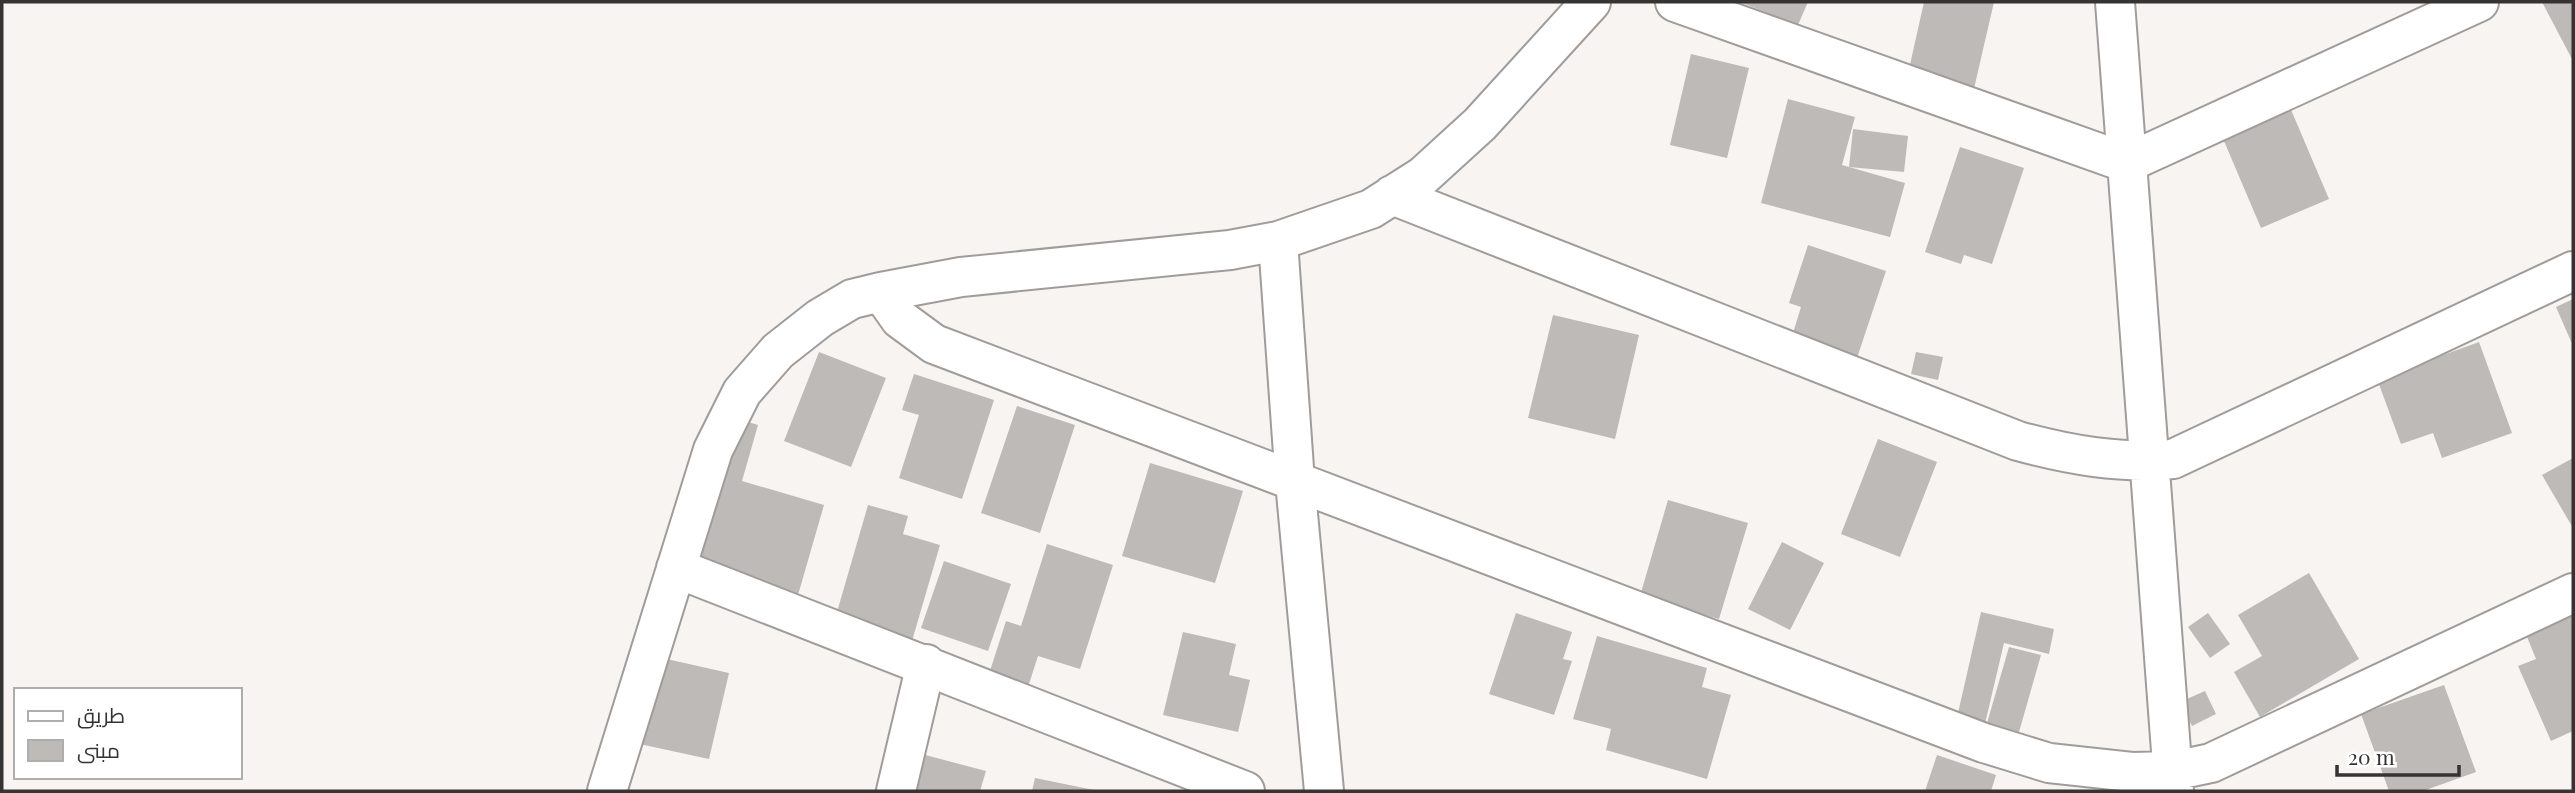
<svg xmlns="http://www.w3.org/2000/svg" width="2575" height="793" font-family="'Playfair Display',Cairo,serif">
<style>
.building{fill:#bebab8}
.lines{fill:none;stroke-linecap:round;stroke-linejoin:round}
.minor-casing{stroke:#a09c9a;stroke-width:42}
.minor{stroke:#fff;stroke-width:38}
</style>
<rect width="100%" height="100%" fill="#f8f4f1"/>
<!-- building -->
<path class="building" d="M 1740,2 L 1808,2 L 1798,25 Z
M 1924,2 L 1994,2 L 1973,93 L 1907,78 Z
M 2542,2 L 2573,2 L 2573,61 Z
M 1691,54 L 1749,68 L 1727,158 L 1670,145 Z
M 2286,98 L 2329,199 L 2261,228 L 2218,127 Z
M 1788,99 L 1855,117 L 1842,165 L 1905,183 L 1890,237 L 1761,203 Z
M 1853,129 L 1908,136 L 1904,172 L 1849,167 Z
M 1960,147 L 2024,168 L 1992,264 L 1964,255 L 1961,264 L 1925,252 Z
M 1808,245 L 1886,271 L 1854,367 L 1789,346 L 1801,307 L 1789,303 Z
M 2573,299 L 2573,346 L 2556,307 Z
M 1553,315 L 1639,335 L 1615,439 L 1528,418 Z
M 2479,342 L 2512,433 L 2442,458 L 2433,433 L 2401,444 L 2377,379 Z
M 819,352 L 886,378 L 851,467 L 784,441 Z
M 1916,352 L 1943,357 L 1938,380 L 1911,374 Z
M 914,374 L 994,400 L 962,499 L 899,478 L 919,415 L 902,410 Z
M 1017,406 L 1075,425 L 1040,533 L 981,513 Z
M 731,417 L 758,425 L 742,481 L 824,505 L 796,602 L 688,572 Z
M 1878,439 L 1937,462 L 1900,557 L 1841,534 Z
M 2573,458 L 2573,528 L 2542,475 Z
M 1150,463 L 1243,491 L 1215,583 L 1122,556 Z
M 1668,500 L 1748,523 L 1719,619 L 1640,596 Z
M 868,505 L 908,516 L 903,534 L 940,545 L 912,641 L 835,619 Z
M 1782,542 L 1824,563 L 1790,630 L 1748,609 Z
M 1047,544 L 1113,565 L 1080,669 L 1038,656 L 1028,687 L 989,674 L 1006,621 L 1021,626 Z
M 944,561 L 1011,584 L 988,651 L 921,628 Z
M 2309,573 L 2359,659 L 2260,717 L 2234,672 L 2262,656 L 2238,615 Z
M 2573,610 L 2573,731 L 2551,741 L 2518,666 L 2536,659 L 2525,632 Z
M 1981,612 L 2054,629 L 2049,654 L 2004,643 L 1984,728 L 1956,722 Z
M 1516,613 L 1572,632 L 1563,659 L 1572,661 L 1554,715 L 1489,694 Z
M 2208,613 L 2230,644 L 2210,658 L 2188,627 Z
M 1183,632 L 1236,644 L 1229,675 L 1250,680 L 1238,732 L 1163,715 Z
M 1597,636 L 1707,668 L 1702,687 L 1731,695 L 1707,779 L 1606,750 L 1611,729 L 1573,719 Z
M 2009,647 L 2041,655 L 2017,739 L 1985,730 Z
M 640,653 L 729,673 L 709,759 L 621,740 Z
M 2444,685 L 2476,772 L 2423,791 L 2389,791 L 2361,714 Z
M 2205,691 L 2216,714 L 2192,726 L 2180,702 Z
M 914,752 L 986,771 L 980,791 L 903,791 Z
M 1937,755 L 1996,775 L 1991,791 L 1925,791 Z
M 1035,778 L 1094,790 L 1094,791 L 1032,791 Z"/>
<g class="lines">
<defs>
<path id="minor" d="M 1675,2 L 2127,163 L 2479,2
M 2115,2 L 2174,791
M 1392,195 L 2018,441 C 2069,455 2120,464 2173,459 L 2573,271
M 1278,241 L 1295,482 L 1324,791
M 881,292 L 900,319 L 934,344 L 1984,743 L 2049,763 L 2132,772 L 2173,771 L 2211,763 L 2573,593
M 676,568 L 1245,791
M 607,791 L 713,450 L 742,392 L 778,351 L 820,318 L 852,299 L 881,292 L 961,277 L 1230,250 L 1278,241 L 1371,209 L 1423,176 L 1480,124 L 1591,2
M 896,791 L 926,664"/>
</defs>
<!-- minor casing -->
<use href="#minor" class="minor-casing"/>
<!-- minor -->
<use href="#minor" class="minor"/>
</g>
<!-- border -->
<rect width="2575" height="793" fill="none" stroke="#353433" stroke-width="7"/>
<!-- legend -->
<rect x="14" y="688" width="228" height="91" fill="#ffffff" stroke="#aeaead" stroke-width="2"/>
<rect x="28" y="711" width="35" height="10" fill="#ffffff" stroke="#aeaead" stroke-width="2"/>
<text x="77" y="723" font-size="21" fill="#353433">طريق</text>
<rect x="28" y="740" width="35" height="21" fill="#bebab8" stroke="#aeaead" stroke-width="2"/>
<text x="77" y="758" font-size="21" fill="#353433">مبنى</text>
<!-- scale -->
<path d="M2337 765v10h122v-10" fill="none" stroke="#353433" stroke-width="3.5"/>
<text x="2348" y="765" font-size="21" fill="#353433" stroke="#ffffff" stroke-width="5" paint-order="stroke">20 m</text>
</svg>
